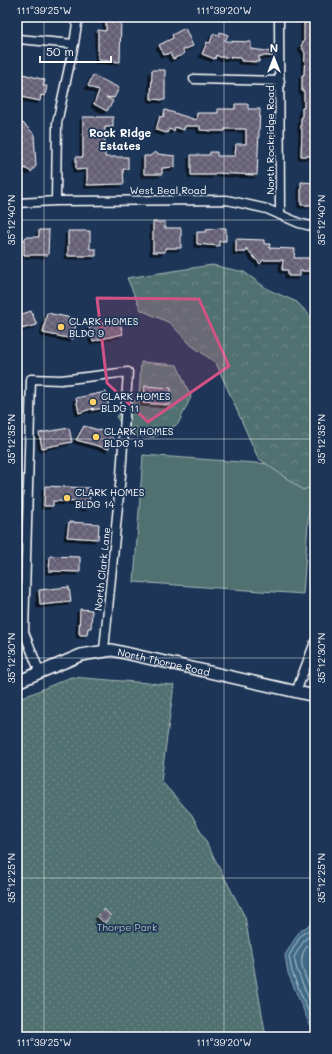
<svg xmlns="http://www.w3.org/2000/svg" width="332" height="1054" font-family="Mali,sans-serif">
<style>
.grass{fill:#517171;stroke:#a8b8b8}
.forest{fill:url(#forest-crowns);stroke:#a8b8b8}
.park{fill:url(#park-dots);stroke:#a8b8b8}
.water{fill:#406b86;stroke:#8ca6b6}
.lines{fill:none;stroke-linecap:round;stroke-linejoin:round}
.shore{stroke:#b3c4cf;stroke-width:1}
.building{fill:url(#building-cross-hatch);stroke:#fff;filter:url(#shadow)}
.street-casing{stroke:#fff;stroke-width:11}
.secondary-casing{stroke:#fff;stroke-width:14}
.street{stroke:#1d3557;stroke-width:8}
.secondary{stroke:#1d3557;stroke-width:11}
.marked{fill:#d15284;fill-opacity:0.2;stroke:#d15284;stroke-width:3;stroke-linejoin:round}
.ticks{fill:none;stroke:#fff;stroke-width:1;stroke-opacity:0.45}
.poi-dot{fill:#ffd166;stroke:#1d3557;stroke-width:1.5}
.labels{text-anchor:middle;stroke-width:3.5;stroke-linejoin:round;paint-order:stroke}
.street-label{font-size:10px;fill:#fff;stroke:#1d3557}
.poi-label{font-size:10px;fill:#fff;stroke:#1d3557;text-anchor:start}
.park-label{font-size:10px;fill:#b1bfbf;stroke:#1d3557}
.neighbourhood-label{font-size:11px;font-weight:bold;fill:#fff;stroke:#1d3557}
.neatline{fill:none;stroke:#fff;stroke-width:1.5}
.ticks-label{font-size:10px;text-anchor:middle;fill:#fff}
</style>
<defs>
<pattern id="forest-crowns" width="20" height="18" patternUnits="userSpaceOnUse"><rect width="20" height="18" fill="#517171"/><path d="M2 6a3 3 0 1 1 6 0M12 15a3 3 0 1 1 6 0" fill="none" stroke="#6b8686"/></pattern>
<pattern id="park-dots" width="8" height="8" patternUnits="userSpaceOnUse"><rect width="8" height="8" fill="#517171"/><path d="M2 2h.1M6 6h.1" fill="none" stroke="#6b8686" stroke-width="1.8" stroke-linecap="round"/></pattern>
<pattern id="building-cross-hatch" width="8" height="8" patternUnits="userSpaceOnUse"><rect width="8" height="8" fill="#666176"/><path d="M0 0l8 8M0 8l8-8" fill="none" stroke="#7d798b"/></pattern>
<filter id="shadow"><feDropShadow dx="-3" dy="3" stdDeviation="0" flood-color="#0009"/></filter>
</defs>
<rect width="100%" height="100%" fill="#1d3557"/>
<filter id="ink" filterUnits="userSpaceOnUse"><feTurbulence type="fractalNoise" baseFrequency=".025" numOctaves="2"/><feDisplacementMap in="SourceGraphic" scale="8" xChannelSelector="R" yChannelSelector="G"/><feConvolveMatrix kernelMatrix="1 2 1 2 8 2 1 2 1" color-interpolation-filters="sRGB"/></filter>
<g filter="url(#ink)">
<!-- grass -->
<path class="grass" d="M 143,455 L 312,467 L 303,594 L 134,582 Z"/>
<!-- forest -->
<path class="forest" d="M 212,265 L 244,272 L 269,290 L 297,302 L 315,321 L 315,485 L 303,490 L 258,458 L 216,363 L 191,345 L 170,323 L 141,310 L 127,278 Z
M 141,362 L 177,365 L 191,397 L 178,424 L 154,437 L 132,436 L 116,417 L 139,397 Z"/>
<!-- park -->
<path class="park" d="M 71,677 L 174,685 L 161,781 L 192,815 L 245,917 L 266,1037 L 17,1037 L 17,700 Z"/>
<!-- water -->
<path class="water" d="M 315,921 L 315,1037 L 288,973 L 285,955 L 299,932 Z"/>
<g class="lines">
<!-- shore -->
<path class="shore" d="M 315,926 L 301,935 L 289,956 L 292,972 L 315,1028
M 315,932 L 305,939 L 294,957 L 297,970 L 315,1014
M 315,939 C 290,956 306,977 315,998"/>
</g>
<!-- building -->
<path class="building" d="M 106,17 L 121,17 L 120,62 L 98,60 L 98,30 L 106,31 Z
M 304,17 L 315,17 L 314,156 L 301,156 L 302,129 L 301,129 L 301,118 L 302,118 L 302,108 L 304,108 L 304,91 L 302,91 L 302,75 L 304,75 L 305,53 L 301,46 L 304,40 Z
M 185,28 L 193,46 L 183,50 L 184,54 L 173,59 L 170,53 L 164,55 L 159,45 L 173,38 L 172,35 Z
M 220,32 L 228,35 L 225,41 L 251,42 L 251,49 L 274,52 L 274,56 L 259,56 L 259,62 L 241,61 L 241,58 L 220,57 L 216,55 L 215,59 L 202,54 L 207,42 L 210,43 L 213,34 L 219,36 Z
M 152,70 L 165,70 L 165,100 L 151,99 Z
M 23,74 L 45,80 L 43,86 L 47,86 L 45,96 L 41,95 L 40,101 L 21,97 L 23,86 L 20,86 Z
M 93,75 L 119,88 L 114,98 L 106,97 L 113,101 L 107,111 L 94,104 L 99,91 L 88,86 Z
M 235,104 L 248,104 L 248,109 L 260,109 L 257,175 L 215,173 L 215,175 L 191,175 L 191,155 L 210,155 L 210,152 L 217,152 L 217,156 L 235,156 L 236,144 L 246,144 L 246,129 L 225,129 L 225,131 L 214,131 L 200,130 L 200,126 L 185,126 L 184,130 L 175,127 L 174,131 L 169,129 L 167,133 L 156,130 L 160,116 L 163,117 L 165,110 L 196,120 L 197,113 L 218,113 L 218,109 L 235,109 Z
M 83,117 L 113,117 L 113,127 L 105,127 L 105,157 L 128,157 L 128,169 L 123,169 L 124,184 L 87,185 L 87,169 L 76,170 L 76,157 L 83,157 Z
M 23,123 L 34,134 L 36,166 L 31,172 L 25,168 L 23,171 L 17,167 L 17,130 Z
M 155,152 L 158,154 L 175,156 L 175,167 L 162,168 L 162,174 L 144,174 L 144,156 L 150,156 Z
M 301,182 L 315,183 L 315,205 L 301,205 Z
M 153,222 L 165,222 L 165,228 L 181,228 L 181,248 L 165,248 L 165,252 L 153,252 Z
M 220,228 L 226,228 L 226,241 L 219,241 L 219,246 L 197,244 L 197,232 L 206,232 L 206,230 Z
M 39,230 L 49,230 L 48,255 L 24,255 L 24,240 L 26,237 L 39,237 Z
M 68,231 L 90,231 L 90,249 L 96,249 L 96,256 L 68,256 Z
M 236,239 L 264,240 L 264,244 L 270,244 L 269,248 L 295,249 L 294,258 L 315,258 L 315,271 L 300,271 L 300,276 L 288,276 L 288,270 L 282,270 L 283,260 L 263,260 L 260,264 L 246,248 L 246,252 L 236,252 Z
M 31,311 L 37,325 L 17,330 L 17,316 Z
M 47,313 L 77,319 L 73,339 L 43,333 Z
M 119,319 L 123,334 L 93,341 L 89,327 Z
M 145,386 L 171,388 L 170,405 L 143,403 Z
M 106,392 L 109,407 L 92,410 L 94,408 L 79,413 L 76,398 Z
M 84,426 L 113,434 L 109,449 L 76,440 Z
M 69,428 L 72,442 L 42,448 L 39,433 Z
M 45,486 L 90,488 L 89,508 L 81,508 L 81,502 L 53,501 L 53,506 L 44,506 Z
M 69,522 L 99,524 L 98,539 L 67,537 Z
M 50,556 L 80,557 L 80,572 L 49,571 Z
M 69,587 L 71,602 L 40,605 L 39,590 Z
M 80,609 L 92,610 L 91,628 L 88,628 L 87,635 L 80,635 L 79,633 Z
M 104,909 L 111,916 L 104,923 L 97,916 Z"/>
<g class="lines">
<defs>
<path id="street" d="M 279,17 L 280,215
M 18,39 L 74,44
M 194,79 L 280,81
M 56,201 L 57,123 L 74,44 L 78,17
M 17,203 L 56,201 L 227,200 L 267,209 L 299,223 L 315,227
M 40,673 L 24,632 L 31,379 L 61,380 L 128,372 L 121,475 L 104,650
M 296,692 L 315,642"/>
<g id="secondary">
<path id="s1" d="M 17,682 L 81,655 L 112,650 L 315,696"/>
</g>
</defs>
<!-- street casing -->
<use href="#street" class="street-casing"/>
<!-- secondary casing -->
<use href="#secondary" class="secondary-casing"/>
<!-- street -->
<use href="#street" class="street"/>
<!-- secondary -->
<use href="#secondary" class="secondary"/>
</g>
</g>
<!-- marked area -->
<path class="marked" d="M 97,298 L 199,299 L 229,366 L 148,422 L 107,383 Z"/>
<!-- ticks -->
<path class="ticks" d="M 44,17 L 44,1037M 224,17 L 224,1037M 17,220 L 315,220M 17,439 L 315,439M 17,658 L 315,658M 17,878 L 315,878"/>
<!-- markers -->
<g class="poi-dot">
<circle cx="61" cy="327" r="4"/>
<circle cx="93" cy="402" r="4"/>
<circle cx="96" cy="437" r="4"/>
<circle cx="67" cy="498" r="4"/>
</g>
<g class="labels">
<!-- street labels -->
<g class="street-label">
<text transform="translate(270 140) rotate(-90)" y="4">North Rockridge Road</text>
<text x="168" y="194">West Beal Road</text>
<text transform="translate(102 569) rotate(-84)" y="4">North Clark Lane</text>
<text dy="4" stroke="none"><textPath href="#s1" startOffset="154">North Thorpe Road</textPath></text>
</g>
<!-- poi labels -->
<g class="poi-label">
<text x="69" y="325">CLARK HOMES<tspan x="69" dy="12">BLDG 9</tspan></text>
<text x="101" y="400">CLARK HOMES<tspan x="101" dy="12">BLDG 11</tspan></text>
<text x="104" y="435">CLARK HOMES<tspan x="104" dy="12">BLDG 13</tspan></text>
<text x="75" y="496">CLARK HOMES<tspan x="75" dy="12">BLDG 14</tspan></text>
</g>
<!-- park labels -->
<g class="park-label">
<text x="127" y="931">Thorpe Park</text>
</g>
<!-- neighbourhood labels -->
<g class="neighbourhood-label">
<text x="120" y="137">Rock Ridge<tspan x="120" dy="13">Estates</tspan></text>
</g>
</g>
<!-- margin -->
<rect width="332" height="1054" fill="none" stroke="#1d3557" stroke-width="44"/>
<!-- north arrow -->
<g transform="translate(274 58)" stroke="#1d3557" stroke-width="3" paint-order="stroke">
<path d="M0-3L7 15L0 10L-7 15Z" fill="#ffffff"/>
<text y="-6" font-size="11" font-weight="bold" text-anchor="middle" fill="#ffffff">N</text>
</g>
<!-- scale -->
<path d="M40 56v6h71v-6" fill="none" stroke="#ffffff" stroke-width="2"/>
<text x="46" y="56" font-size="12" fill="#ffffff" stroke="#1d3557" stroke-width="3" paint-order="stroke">50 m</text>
<rect x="22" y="22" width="288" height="1010" class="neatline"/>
<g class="ticks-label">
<text x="44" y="14">111°39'25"W</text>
<text x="224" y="14">111°39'20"W</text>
<text transform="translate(11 220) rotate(-90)" y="4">35°12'40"N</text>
<text transform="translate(321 220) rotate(-90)" y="4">35°12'40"N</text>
<text transform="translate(11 439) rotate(-90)" y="4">35°12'35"N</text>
<text transform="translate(321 439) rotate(-90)" y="4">35°12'35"N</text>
<text transform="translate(11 658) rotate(-90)" y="4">35°12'30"N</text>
<text transform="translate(321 658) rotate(-90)" y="4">35°12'30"N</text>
<text transform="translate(11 878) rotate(-90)" y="4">35°12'25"N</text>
<text transform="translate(321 878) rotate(-90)" y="4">35°12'25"N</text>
<text x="44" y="1046">111°39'25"W</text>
<text x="224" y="1046">111°39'20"W</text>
</g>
</svg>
